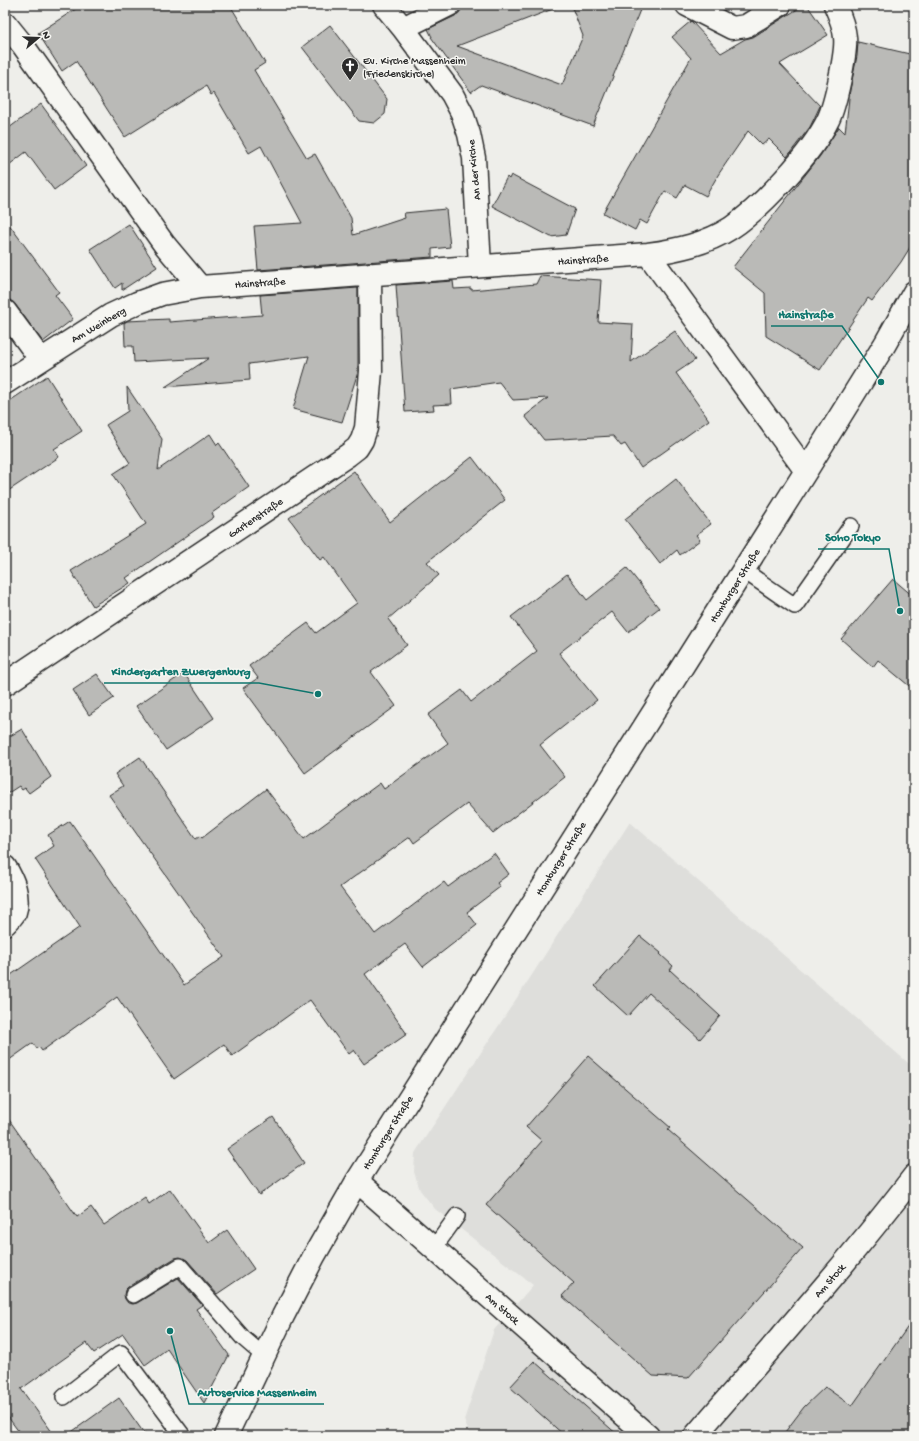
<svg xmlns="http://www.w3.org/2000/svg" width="919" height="1441" font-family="'Gochi Hand',sans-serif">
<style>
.built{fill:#dededb}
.building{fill:#babab7;stroke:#2b2b2b}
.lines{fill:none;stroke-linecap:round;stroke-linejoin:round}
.service-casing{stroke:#2b2b2b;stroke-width:18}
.minor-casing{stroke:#2b2b2b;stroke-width:25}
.service{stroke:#f6f6f2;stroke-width:15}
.minor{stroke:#f6f6f2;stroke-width:22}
.labels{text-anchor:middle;stroke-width:3;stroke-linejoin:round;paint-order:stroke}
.poi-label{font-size:11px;fill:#2b2b2b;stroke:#f6f6f2;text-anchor:start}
.street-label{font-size:11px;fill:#2b2b2b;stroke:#f6f6f2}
.leader{fill:none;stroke:#0f766e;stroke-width:1.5}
.callout-dot{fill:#0f766e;stroke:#f6f6f2;stroke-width:1.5}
.callout-label{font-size:12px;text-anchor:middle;font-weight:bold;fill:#0f766e;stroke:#f6f6f2;stroke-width:3;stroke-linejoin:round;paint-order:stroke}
</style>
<rect width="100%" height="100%" fill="#eeeeea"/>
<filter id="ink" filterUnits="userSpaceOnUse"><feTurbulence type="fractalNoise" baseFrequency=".025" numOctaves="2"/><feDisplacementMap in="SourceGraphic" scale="8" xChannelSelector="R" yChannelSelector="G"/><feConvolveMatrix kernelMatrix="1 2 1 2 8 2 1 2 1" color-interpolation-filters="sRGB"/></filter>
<g filter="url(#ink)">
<!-- built -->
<path class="built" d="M 630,822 L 914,1068 L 914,1436 L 470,1436 L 464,1420 L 494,1330 L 533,1285 L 435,1209 L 420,1190 L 414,1172 L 415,1153 L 530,978 Z"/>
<!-- building -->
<path class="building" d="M 82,5 L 230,5 L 265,63 L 254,70 L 307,158 L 315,154 L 351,218 L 353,235 L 405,218 L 404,213 L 446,209 L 450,247 L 432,249 L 432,257 L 258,270 L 254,226 L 302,223 L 261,146 L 249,153 L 214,93 L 211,95 L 206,86 L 125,137 L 76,61 L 62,71 L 38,33 Z
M 461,5 L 558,5 L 558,7 L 457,46 L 562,85 L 583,36 L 571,5 L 642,5 L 593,126 L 481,85 L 471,92 L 431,37 L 432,37 L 428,29 L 455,16 L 460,12 Z
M 804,5 L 807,5 L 828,35 L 780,64 L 820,106 L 810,127 L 787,157 L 769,139 L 762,145 L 748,131 L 718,175 L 706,196 L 685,185 L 677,198 L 665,191 L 647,224 L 640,220 L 635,230 L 603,213 L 691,58 L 672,37 L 691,21 L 721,53 L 745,39 L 753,37 Z
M 330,25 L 387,99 L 385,114 L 374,123 L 359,121 L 302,47 Z
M 858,42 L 914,55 L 914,241 L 901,262 L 872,301 L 868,298 L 820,370 L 766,336 L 765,293 L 733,267 L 820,156 L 839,127 L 845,133 L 850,90 L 857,56 Z
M 41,104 L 86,166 L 54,190 L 26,152 L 5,168 L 5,131 Z
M 511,175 L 575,209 L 566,235 L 551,237 L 492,206 L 507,177 L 509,179 Z
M 5,219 L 59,292 L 55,295 L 73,319 L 43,342 L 15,304 L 8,299 L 5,295 Z
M 129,224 L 157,267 L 122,290 L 122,283 L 115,288 L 90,249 Z
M 540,276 L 601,280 L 598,322 L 633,324 L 631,362 L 675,331 L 695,360 L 676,373 L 709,420 L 641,468 L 625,444 L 621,446 L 613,436 L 544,440 L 525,416 L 548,398 L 513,400 L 499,382 L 451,389 L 452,404 L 433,405 L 434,410 L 405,412 L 396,285 L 453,281 L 454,289 L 471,288 L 471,290 L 536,284 Z
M 358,288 L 358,372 L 342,422 L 293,409 L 309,356 L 249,364 L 250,380 L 165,387 L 209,358 L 134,362 L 133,346 L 125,346 L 124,323 L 127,321 L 169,319 L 169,322 L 262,315 L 260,295 Z
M 47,376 L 82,431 L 54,449 L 59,457 L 5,493 L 5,404 Z
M 127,387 L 162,439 L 158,470 L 210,434 L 217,445 L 219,443 L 249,487 L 212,513 L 214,517 L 126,578 L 130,583 L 93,606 L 71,571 L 146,524 L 113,474 L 130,463 L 106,425 L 128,411 Z
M 472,457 L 505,500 L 427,562 L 439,575 L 388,619 L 407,645 L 371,672 L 396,706 L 305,773 L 243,688 L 258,678 L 249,666 L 308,623 L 316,633 L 357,603 L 324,557 L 320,560 L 289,518 L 354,471 L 390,522 Z
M 676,479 L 711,524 L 696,535 L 700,540 L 680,555 L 677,550 L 660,564 L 625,519 Z
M 627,568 L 659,608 L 628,632 L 612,612 L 559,653 L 597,700 L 540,745 L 565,777 L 493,833 L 467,804 L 414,843 L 410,837 L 340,887 L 375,934 L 444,882 L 448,887 L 494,853 L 509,874 L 497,883 L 500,887 L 467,912 L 477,925 L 423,967 L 405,944 L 365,974 L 407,1034 L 364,1064 L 354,1050 L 349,1054 L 310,1000 L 232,1056 L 224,1044 L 174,1079 L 117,997 L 42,1051 L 39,1047 L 37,1049 L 33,1043 L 5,1063 L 5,979 L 80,927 L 35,859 L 54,846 L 48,835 L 70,821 L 184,985 L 224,957 L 109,795 L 123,786 L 115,774 L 140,757 L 196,839 L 200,836 L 202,838 L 266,789 L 304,839 L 380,783 L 384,789 L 448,743 L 428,715 L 462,690 L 471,702 L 537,651 L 511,617 L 567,574 L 587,600 Z
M 893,579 L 914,597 L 914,690 L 878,660 L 873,667 L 841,639 Z
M 184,673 L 214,718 L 166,750 L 136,706 Z
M 97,674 L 114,698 L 89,715 L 73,690 Z
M 22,729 L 51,777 L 29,793 L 25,788 L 22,790 L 19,786 L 5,795 L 5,739 Z
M 640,936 L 661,953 L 660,954 L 673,966 L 670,970 L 720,1016 L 700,1039 L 649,993 L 628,1016 L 595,986 Z
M 588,1056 L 671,1128 L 668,1130 L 803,1248 L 688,1378 L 653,1376 L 562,1296 L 574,1283 L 486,1205 L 542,1141 L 526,1127 Z
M 5,1114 L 77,1217 L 91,1207 L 104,1225 L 145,1197 L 149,1204 L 170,1189 L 209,1243 L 227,1230 L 254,1269 L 217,1294 L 187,1260 L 180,1257 L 175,1258 L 128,1287 L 125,1290 L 124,1295 L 125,1299 L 128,1303 L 133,1304 L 137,1303 L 178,1278 L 202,1305 L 196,1309 L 229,1355 L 204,1403 L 167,1349 L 145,1365 L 123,1334 L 94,1353 L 86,1343 L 21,1389 L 55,1436 L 22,1436 L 5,1413 Z
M 273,1117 L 304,1163 L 259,1195 L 227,1149 Z
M 914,1318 L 914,1436 L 782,1436 L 804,1407 L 825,1387 L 852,1406 Z
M 534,1361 L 619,1436 L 565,1436 L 510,1387 Z
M 119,1398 L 146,1436 L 66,1436 Z"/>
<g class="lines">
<defs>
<path id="service" d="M 743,570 L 795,606 L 851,526
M 434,1248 L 457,1216
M 133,1295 L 180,1266 L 243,1338 L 264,1356
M 64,1397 L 121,1353 L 183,1436"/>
<path id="minor" d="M 384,5 L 403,28 L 452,94 L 462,113 L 469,134 L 474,158 L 480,266
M 687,5 L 732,28 L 746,26 L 780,5
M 5,23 L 22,44 L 164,244 L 200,287
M 403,28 L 449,5
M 648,254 L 806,471
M 5,311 L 41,360
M 5,383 L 111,315 L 137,303 L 162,294 L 200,287 L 648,254 C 677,250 706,244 731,228 C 762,207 812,153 828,120 C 835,106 847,52 845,37 C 844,26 839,14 835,5
M 5,684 L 348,455 L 357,448 L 362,440 L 366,428 L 371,371 L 370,274
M 5,867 C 13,879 20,897 15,912 C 13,916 8,921 5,924
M 357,1181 L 648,1436
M 226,1436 L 283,1316 L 314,1256 L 357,1181 L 806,471 L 885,344 L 914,292
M 695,1436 C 769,1350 845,1266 914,1176"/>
</defs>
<!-- service casing -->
<use href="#service" class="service-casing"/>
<!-- minor casing -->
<use href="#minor" class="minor-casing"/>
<!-- service -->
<use href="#service" class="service"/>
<!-- minor -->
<use href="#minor" class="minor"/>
</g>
</g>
<!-- icons -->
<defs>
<symbol id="church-pin" viewBox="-11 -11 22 30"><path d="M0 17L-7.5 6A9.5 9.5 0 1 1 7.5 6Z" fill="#2b2b2b" stroke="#f6f6f2"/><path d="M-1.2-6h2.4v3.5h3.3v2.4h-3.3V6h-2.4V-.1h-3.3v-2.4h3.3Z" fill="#fff"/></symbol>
</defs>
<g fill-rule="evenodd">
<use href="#church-pin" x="340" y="56" width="20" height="27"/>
</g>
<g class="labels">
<!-- poi labels -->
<g class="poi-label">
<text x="363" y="64">Ev. Kirche Massenheim<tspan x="363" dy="13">(Friedenskirche)</tspan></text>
</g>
<!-- street labels -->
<g class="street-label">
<text transform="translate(473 170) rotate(-96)" y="4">An der Kirche</text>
<text transform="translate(583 259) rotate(-4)" y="4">Hainstraße</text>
<text transform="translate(260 282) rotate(-4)" y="4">Hainstraße</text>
<text transform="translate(98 324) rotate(-30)" y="4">Am Weinberg</text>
<text transform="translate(255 517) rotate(-34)" y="4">Gartenstraße</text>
<text transform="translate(734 585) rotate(-58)" y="4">Homburger Straße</text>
<text transform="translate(560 858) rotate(-58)" y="4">Homburger Straße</text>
<text transform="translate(387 1132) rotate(-58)" y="4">Homburger Straße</text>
<text transform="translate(829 1280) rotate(-49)" y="4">Am Stock</text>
<text transform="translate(503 1308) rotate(41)" y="4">Am Stock</text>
</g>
</g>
<!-- callouts -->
<path class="leader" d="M881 382L842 326H771M900 611L889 549H818M318 694L259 683H104M170 1331L189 1404H324"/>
<g class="callout-dot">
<circle cx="881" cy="382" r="4"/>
<circle cx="900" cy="611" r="4"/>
<circle cx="318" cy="694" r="4"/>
<circle cx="170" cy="1331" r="4"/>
</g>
<g class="callout-label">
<text x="806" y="318">Hainstraße</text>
<text x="853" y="541">Soho Tokyo</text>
<text x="181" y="675">Kindergarten Zwergenburg</text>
<text x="257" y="1396">Autoservice Massenheim</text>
</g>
<!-- margin -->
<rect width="919" height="1441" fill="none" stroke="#f6f6f2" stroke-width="20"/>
<rect x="10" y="10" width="899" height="1421" fill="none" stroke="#2b2b2b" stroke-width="1.5" filter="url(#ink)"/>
<!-- north arrow -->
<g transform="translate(38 38) rotate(71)" stroke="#f6f6f2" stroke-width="3" paint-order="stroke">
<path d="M0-3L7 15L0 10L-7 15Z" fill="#2b2b2b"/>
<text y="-6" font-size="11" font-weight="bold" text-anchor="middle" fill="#2b2b2b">N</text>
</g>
</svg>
